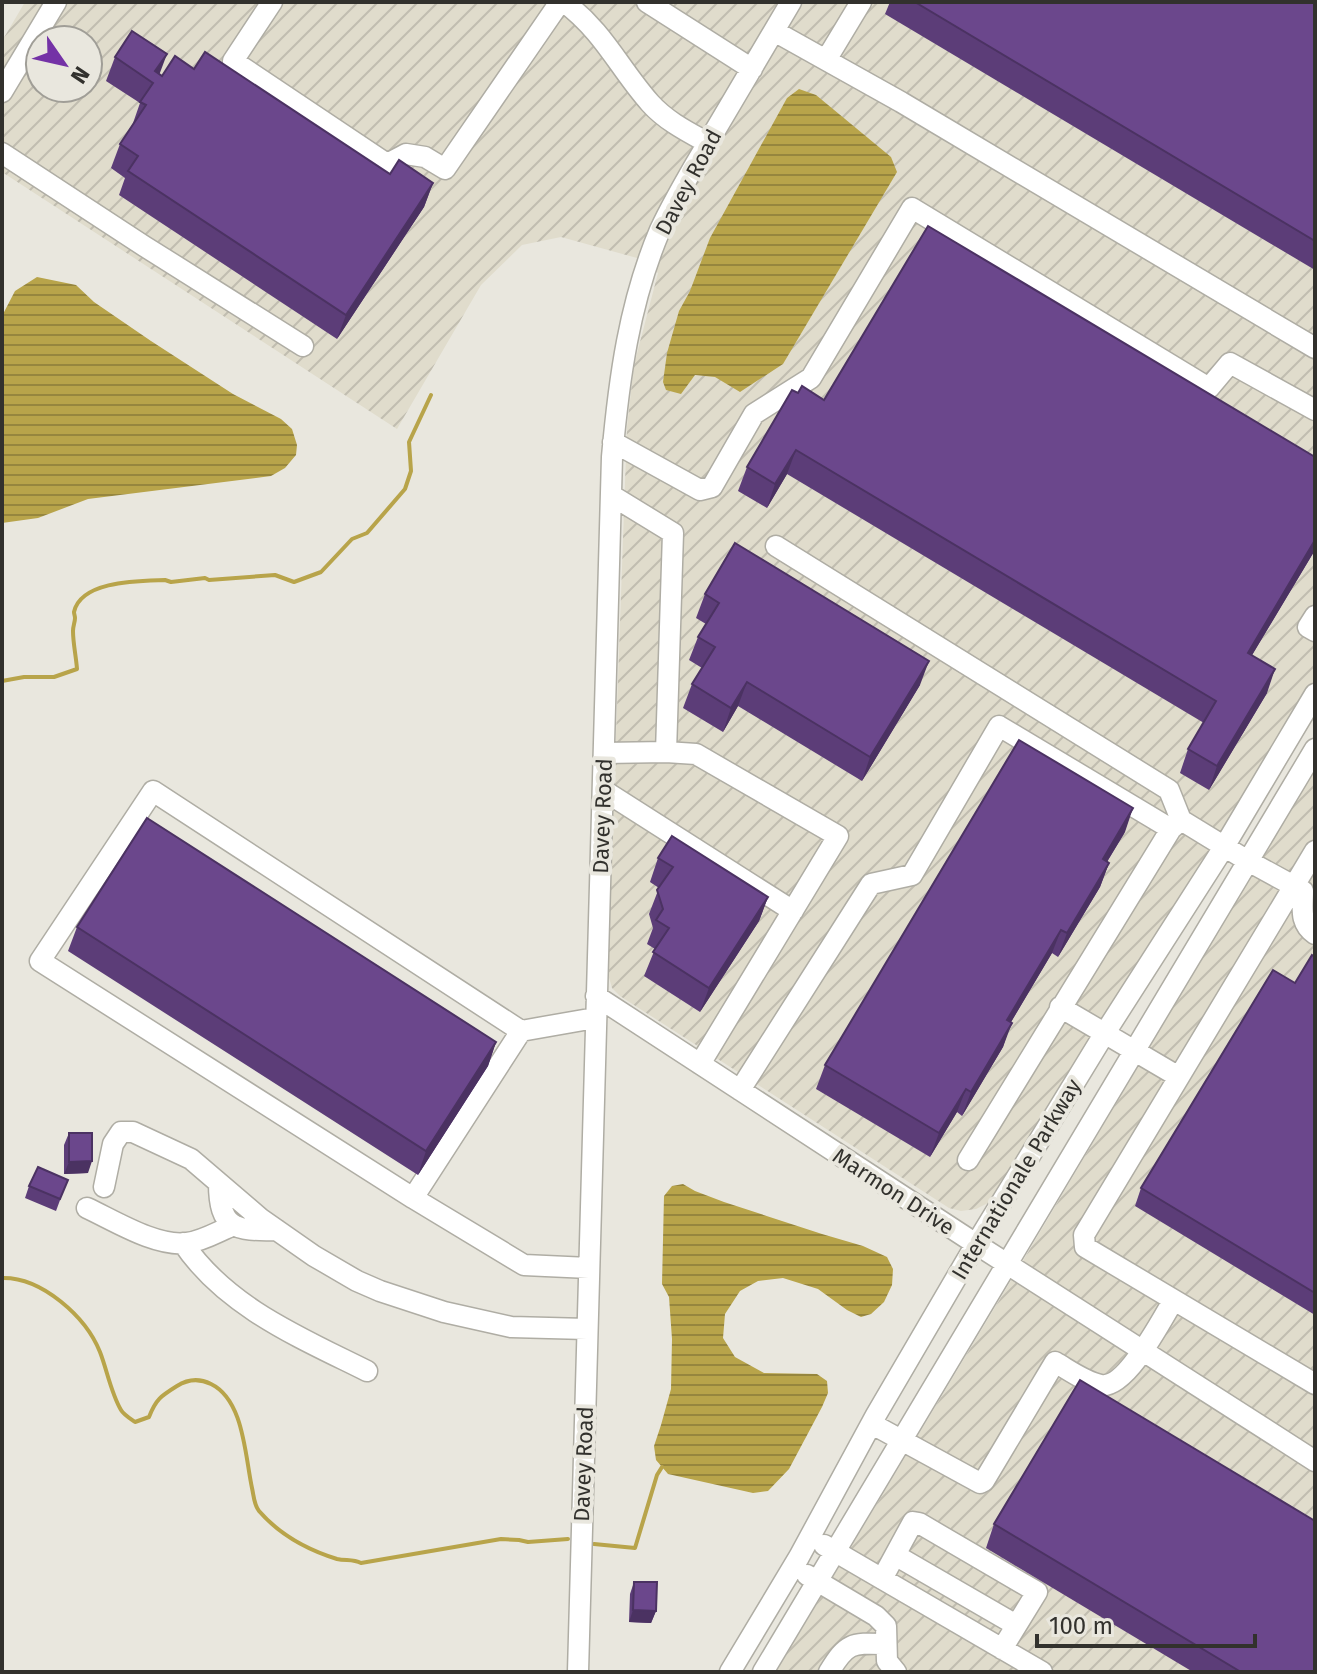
<svg xmlns="http://www.w3.org/2000/svg" width="1317" height="1674" font-family="'Fira Sans',sans-serif">
<style>
.industrial{fill:url(#industrial-furrows);fill-rule:evenodd}
.water{fill:url(#water-rules)}
.lines{fill:none;stroke-linecap:round;stroke-linejoin:round}
.stream{stroke:#b8a44a;stroke-width:4}
.minor-casing{stroke:#afada4;stroke-width:23}
.minor{stroke:#fff;stroke-width:20}
.wall{fill:#5c3d78}
.shaded-wall{fill:#4b3262}
.building{fill:#6b478c;stroke:#4b3262;stroke-width:2}
.labels{text-anchor:middle;stroke-width:8;stroke-linejoin:round;paint-order:stroke}
.street-label{font-size:22px;fill:#32312d;stroke:#e9e7de}
</style>
<defs>
<pattern id="industrial-furrows" width="10" height="10" patternUnits="userSpaceOnUse" patternTransform="scale(2)"><rect width="10" height="10" fill="#e0dccc"/><path d="M-1 1l2-2M0 10L10 0M9 11l2-2" fill="none" stroke="#c1bdb0"/></pattern>
<pattern id="water-rules" width="6" height="5" patternUnits="userSpaceOnUse" patternTransform="scale(2)"><rect width="6" height="5" fill="#b8a44a"/><path d="M0 2.5h6" fill="none" stroke="#96863e"/></pattern>
</defs>
<rect width="100%" height="100%" fill="#e9e7de"/>
<!-- industrial -->
<path class="industrial" d="M 25,2 L 1315,2 L 1315,679 L 1185,897 L 990,1202 L 976,1209 L 961,1211 L 949,1208 L 620,996 L 612,988 L 608,974 L 611,875 L 627,427 L 634,365 L 658,273 L 637,258 L 561,237 L 522,245 L 481,285 L 397,429 L 2,172 L 2,41 ZM 40,40 L 88,40 L 88,88 L 40,88 Z
M 1315,768 L 1315,1672 L 776,1672 L 1027,1254 Z"/>
<!-- water -->
<path class="water" d="M 799,89 L 816,95 L 891,157 L 897,172 L 783,364 L 740,392 L 715,377 L 695,375 L 681,394 L 666,390 L 663,382 L 667,353 L 679,311 L 690,291 L 710,238 L 787,98 Z
M 37,277 L 76,285 L 94,302 L 151,341 L 233,394 L 281,419 L 292,429 L 297,445 L 296,455 L 285,468 L 271,476 L 88,499 L 38,518 L 2,523 L 2,316 L 15,291 Z
M 683,1184 L 695,1191 L 724,1202 L 822,1234 L 863,1246 L 887,1257 L 893,1269 L 892,1285 L 884,1302 L 871,1314 L 861,1317 L 847,1310 L 818,1289 L 783,1278 L 758,1281 L 740,1291 L 725,1314 L 723,1338 L 735,1357 L 764,1373 L 817,1374 L 827,1381 L 828,1393 L 822,1407 L 789,1469 L 768,1491 L 753,1493 L 668,1474 L 656,1460 L 654,1446 L 661,1425 L 671,1389 L 672,1339 L 669,1297 L 662,1284 L 664,1196 L 672,1186 Z"/>
<g class="lines">
<!-- stream -->
<path class="stream" d="M 2,681 L 24,677 L 54,677 L 77,669 C 76,656 73,643 73,631 C 73,626 75,622 75,618 C 75,616 74,614 74,612 C 81,580 141,581 165,580 L 171,582 L 205,578 L 209,580 L 275,575 L 294,582 L 321,572 L 352,539 L 367,533 L 405,489 L 411,471 L 409,442 L 431,395
M 2,1278 C 42,1277 86,1317 100,1352 C 107,1370 111,1393 121,1410 C 124,1415 131,1419 135,1422 L 149,1417 C 156,1399 161,1396 177,1386 C 188,1379 199,1378 211,1384 C 244,1400 245,1456 252,1488 C 254,1497 254,1505 259,1511 C 279,1534 308,1550 337,1559 C 346,1561 353,1559 361,1563 L 501,1539 L 519,1540 L 528,1542 L 568,1539
M 594,1544 L 635,1548 L 657,1475 L 662,1467"/>
<defs>
<path id="minor" d="M 272,2 L 233,61 L 387,164 L 406,154 L 425,157 L 445,169 L 560,2
M 564,2 C 604,32 619,68 650,103 C 666,121 688,132 708,143
M 647,2 L 752,69
M 774,31 L 901,102 L 1315,348
M 826,60 L 861,2
M 2,92 L 56,2
M 2,153 L 144,246 L 303,346
M 613,442 L 700,490 L 712,487 L 754,414 L 811,378 L 912,208 L 1209,388 L 1230,363 L 1315,410
M 611,495 L 673,533 L 666,752 L 696,754 L 838,836 L 700,1064
M 776,546 L 1169,790 L 1181,820 L 1248,861 L 1303,891
M 1315,616 L 1308,627 L 1315,631
M 604,753 L 666,752
M 603,790 L 793,911
M 1315,851 L 1084,1235 L 1085,1247 L 1315,1384
M 1303,891 C 1303,908 1299,923 1315,934
M 596,996 L 976,1244 L 1315,1461
M 1060,1007 L 1179,1077
M 740,1090 L 871,884 L 912,875 L 999,726 L 1171,829
M 968,1160 L 1171,829 L 1181,820
M 219,1183 C 219,1229 235,1231 277,1230
M 104,1187 L 113,1144 L 121,1132 L 133,1132 L 191,1159 L 261,1219 L 314,1256 L 357,1281 L 380,1291 L 444,1312 L 511,1327 L 587,1329
M 413,1198 L 521,1031
M 87,1208 C 115,1221 156,1247 187,1243 C 203,1241 219,1231 234,1225
M 183,1243 C 226,1307 301,1338 367,1371
M 589,1268 L 524,1265 L 413,1198 L 40,961 L 153,791 L 521,1031 L 595,1018
M 872,1424 L 980,1483 L 984,1481 L 1055,1362 C 1069,1370 1085,1382 1101,1385 C 1126,1389 1161,1321 1173,1301
M 824,1545 L 1042,1672
M 895,1555 L 1016,1625
M 807,1575 L 876,1616 L 886,1626 L 887,1661 L 896,1672
M 882,1579 L 913,1522 L 919,1523 L 1037,1592 L 1002,1649
M 578,1672 L 612,457 C 619,379 629,303 660,230 C 676,195 697,162 716,129 C 741,86 766,44 791,2
M 730,1672 L 799,1557 L 876,1415 L 976,1244 L 1103,1036 L 1224,847 L 1315,694
M 763,1672 L 1315,749
M 829,1672 C 847,1642 852,1643 885,1644"/>
</defs>
<!-- minor casing -->
<use href="#minor" class="minor-casing"/>
<!-- minor -->
<use href="#minor" class="minor"/>
</g>
<!-- wall -->
<path class="wall" d="M 890,2 L 1315,2 L 1315,270 L 885,14 Z
M 115,57 L 162,76 L 194,69 L 390,174 L 433,183 L 424,207 L 337,339 L 119,195 L 125,178 L 111,168 L 120,144 L 132,126 L 140,103 L 106,81 Z
M 798,393 L 824,400 L 1315,457 L 1315,550 L 1252,655 L 1267,693 L 1209,790 L 1180,773 L 1188,749 L 1204,723 L 787,474 L 767,508 L 738,491 L 747,467 Z
M 705,594 L 920,685 L 862,781 L 738,706 L 723,732 L 683,708 L 692,684 L 702,668 L 689,660 L 698,637 L 706,624 L 696,618 Z
M 1125,832 L 1107,862 L 1109,863 L 1100,887 L 1058,957 L 1052,953 L 1011,1022 L 1003,1047 L 962,1116 L 957,1112 L 930,1157 L 816,1089 L 825,1065 Z
M 658,858 L 768,897 L 759,921 L 700,1012 L 644,976 L 655,949 L 647,944 L 653,928 L 649,914 L 659,888 L 650,882 Z
M 77,927 L 496,1042 L 488,1066 L 418,1175 L 68,951 Z
M 1315,957 L 1315,1315 L 1135,1206 L 1141,1188 Z
M 69,1133 L 88,1173 L 64,1174 L 64,1145 Z
M 29,1186 L 63,1192 L 56,1211 L 25,1198 Z
M 994,1524 L 1315,1672 L 1193,1672 L 986,1548 Z
M 634,1582 L 656,1611 L 651,1623 L 629,1622 L 630,1594 Z"/>
<!-- shaded-wall -->
<path class="shaded-wall" d="M 167,54 L 158,78 L 155,71 Z
M 433,183 L 424,207 L 337,339 L 346,315 Z
M 796,450 L 787,474 L 767,508 L 775,484 Z
M 1315,540 L 1315,550 L 1239,677 L 1248,653 Z
M 929,661 L 920,685 L 862,781 L 870,757 Z
M 1275,669 L 1267,693 L 1209,790 L 1217,766 Z
M 747,682 L 738,706 L 723,732 L 731,708 Z
M 1133,808 L 1125,832 L 1094,883 L 1103,859 Z
M 1109,863 L 1100,887 L 1058,957 L 1067,933 Z
M 768,897 L 759,921 L 700,1012 L 709,988 Z
M 1061,930 L 1052,953 L 998,1044 L 1007,1020 Z
M 1012,1023 L 1003,1047 L 962,1116 L 971,1092 Z
M 496,1042 L 488,1066 L 418,1175 L 426,1151 Z
M 966,1089 L 957,1112 L 930,1157 L 939,1133 Z
M 92,1161 L 88,1173 L 64,1174 L 69,1162 Z
M 633,1610 L 656,1611 L 651,1623 L 629,1622 Z"/>
<!-- building -->
<path class="building" d="M 915,2 L 1315,2 L 1315,241 Z
M 132,31 L 167,54 L 155,71 L 162,76 L 175,56 L 194,69 L 205,52 L 390,174 L 399,160 L 433,183 L 346,315 L 128,171 L 138,156 L 120,144 L 146,105 L 140,102 L 153,83 L 115,57 Z
M 928,226 L 1315,457 L 1315,540 L 1248,653 L 1275,669 L 1217,766 L 1188,749 L 1216,701 L 796,450 L 775,484 L 747,467 L 792,390 L 798,393 L 802,386 L 824,400 Z
M 735,543 L 929,661 L 870,757 L 747,682 L 731,708 L 692,684 L 715,647 L 698,637 L 719,603 L 705,594 Z
M 1019,740 L 1133,808 L 1103,859 L 1109,863 L 1067,933 L 1061,930 L 1007,1020 L 1012,1023 L 971,1092 L 966,1089 L 939,1133 L 825,1065 Z
M 147,818 L 496,1042 L 426,1151 L 77,927 Z
M 672,836 L 768,897 L 709,988 L 653,952 L 669,928 L 656,920 L 663,909 L 657,890 L 673,867 L 658,858 Z
M 1312,955 L 1315,957 L 1315,1293 L 1141,1188 L 1273,970 L 1295,983 Z
M 69,1133 L 92,1133 L 92,1161 L 69,1162 Z
M 38,1167 L 68,1180 L 60,1199 L 29,1186 Z
M 1080,1380 L 1315,1521 L 1315,1672 L 1241,1672 L 994,1524 Z
M 634,1582 L 657,1582 L 656,1611 L 633,1610 Z"/>
<g class="labels">
<!-- street labels -->
<g class="street-label">
<text transform="translate(688 182) rotate(-62)" y="8">Davey Road</text>
<text transform="translate(602 816) rotate(-88)" y="8">Davey Road</text>
<text transform="translate(1016 1179) rotate(-59)" y="8">Internationale Parkway</text>
<text transform="translate(894 1191) rotate(33)" y="8">Marmon Drive</text>
<text transform="translate(583 1464) rotate(-88)" y="8">Davey Road</text>
</g>
</g>
<!-- border -->
<rect width="1317" height="1674" fill="none" stroke="#32312d" stroke-width="8"/>
<!-- north arrow -->
<g transform="translate(64 64) rotate(124)"><circle r="38" fill="#e9e7de" stroke="#a09e97" stroke-width="2"/>
<path d="M0-6L14 30L0 20L-14 30Z" fill="#7432a6"/>
<text y="-12" font-size="22" font-weight="bold" text-anchor="middle" fill="#32312d">N</text>
</g>
<!-- scale -->
<path d="M1037 1634v12h218v-12" fill="none" stroke="#32312d" stroke-width="4"/>
<text x="1049" y="1634" font-size="24" fill="#32312d" stroke="#e9e7de" stroke-width="6" paint-order="stroke">100 m</text>
</svg>
